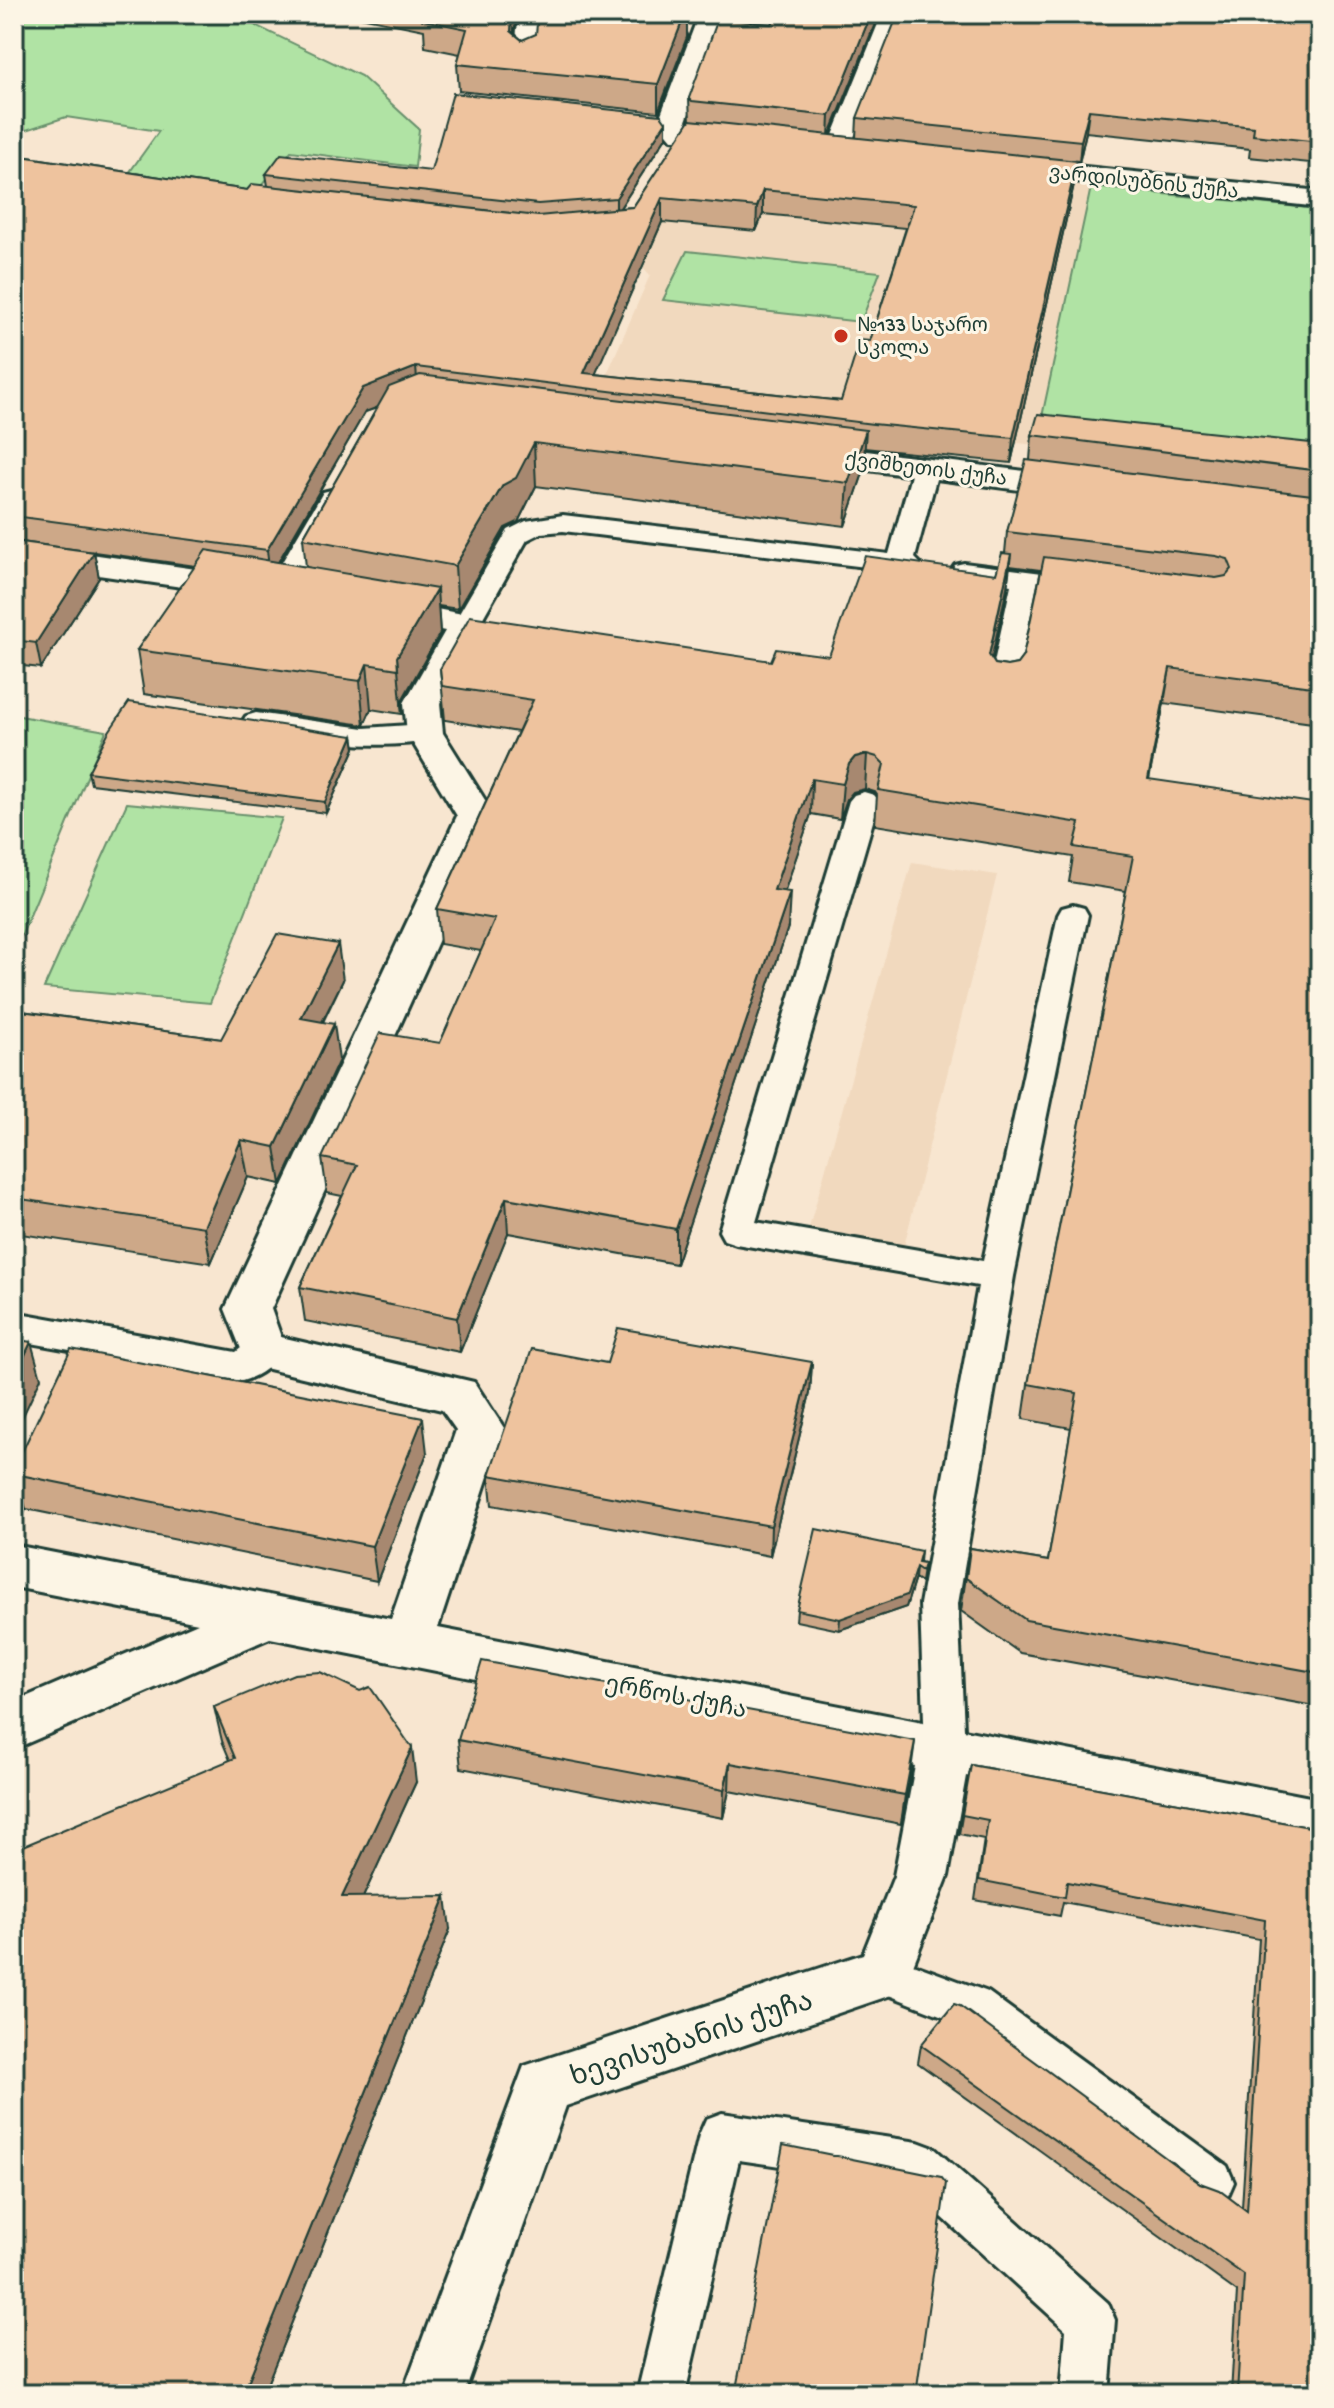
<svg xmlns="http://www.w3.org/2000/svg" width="1334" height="2408" font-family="'Gochi Hand','Noto Sans Georgian',sans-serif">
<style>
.built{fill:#f1d9be}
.green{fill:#b0e3a4;stroke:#68906c;stroke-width:2}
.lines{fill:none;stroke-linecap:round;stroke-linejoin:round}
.lane-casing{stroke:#1f3d34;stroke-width:6}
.street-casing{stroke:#1f3d34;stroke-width:6}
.lane{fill:#fcf5e5;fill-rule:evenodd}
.street{fill:#fcf5e5;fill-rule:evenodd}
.wall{fill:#cda888;stroke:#1f3d34;stroke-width:2;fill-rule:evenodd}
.shaded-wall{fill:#a7886f;stroke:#1f3d34;stroke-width:2}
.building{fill:#eec39e;stroke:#1f3d34;stroke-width:2;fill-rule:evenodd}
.poi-dot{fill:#c8321e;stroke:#fcf5e5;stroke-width:3}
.labels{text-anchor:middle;stroke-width:6;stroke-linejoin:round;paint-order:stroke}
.far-street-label{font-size:20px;fill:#1f3d34;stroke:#fcf5e5}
.far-poi-label{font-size:20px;fill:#1f3d34;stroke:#fcf5e5;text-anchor:start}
.street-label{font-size:24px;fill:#1f3d34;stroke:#fcf5e5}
.near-street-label{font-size:28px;fill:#1f3d34;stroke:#fcf5e5}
</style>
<rect width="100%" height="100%" fill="#f8e6d0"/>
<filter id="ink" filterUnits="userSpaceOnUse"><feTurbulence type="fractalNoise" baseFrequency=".0125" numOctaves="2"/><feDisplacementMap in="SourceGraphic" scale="16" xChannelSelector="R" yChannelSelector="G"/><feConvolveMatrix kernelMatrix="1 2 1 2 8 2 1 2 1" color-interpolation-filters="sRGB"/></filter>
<g filter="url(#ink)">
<!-- built -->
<path class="built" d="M 723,150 L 1091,187 L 1036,445 L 597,397 L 650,275 L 612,232 Z
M 912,862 L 997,875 L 904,1246 L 809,1228 Z"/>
<!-- green -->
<path class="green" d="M 14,14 L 232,14 L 361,76 L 419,129 L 415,167 L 291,151 L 256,192 L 129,173 L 159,131 L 66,117 L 14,134 Z
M 1091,187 L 1320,209 L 1320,476 L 1036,445 Z
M 687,251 L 880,272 L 861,322 L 663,300 Z
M 14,715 L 106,731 L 14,954 Z
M 127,803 L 282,818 L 210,1003 L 44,988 Z"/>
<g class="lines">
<defs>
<path id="lane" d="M 528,14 L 547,16 L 537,29 L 535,58 L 525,64 L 515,58 L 517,28 Z
M 882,14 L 902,14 L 849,150 L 838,156 L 830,155 L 827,150 Z
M 926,460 L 935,463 L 939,468 L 915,558 L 921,564 L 917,570 L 908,572 L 563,531 L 541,533 L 527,540 L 476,630 L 456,630 L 453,624 L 508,530 L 526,521 L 563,515 L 889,554 L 913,468 L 917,463 Z
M 964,563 L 1082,578 L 1091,580 L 1095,586 L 1091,592 L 1082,594 L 1037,588 L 1016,690 L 1012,696 L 1002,698 L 992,696 L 988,690 L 1011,585 L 955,577 L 951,571 L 955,565 Z
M 256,713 L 364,728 L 425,724 L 435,727 L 439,733 L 435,739 C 382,752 299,741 246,728 L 242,722 L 246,716 Z
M 864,792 L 874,795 L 879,801 L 756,1222 L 983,1261 L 1058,915 L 1062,908 L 1073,905 L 1084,908 L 1088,915 L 1014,1276 L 958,1604 L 965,1750 L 959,1763 L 945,1768 L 931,1763 L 925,1750 L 920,1604 L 978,1286 L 736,1244 L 724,1240 L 719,1231 L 849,801 L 854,795 Z
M 14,1312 L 236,1352 C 250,1341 258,1336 276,1341 L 281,1351 C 273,1366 258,1376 242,1381 L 14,1340 Z
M 883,1953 L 988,1992 L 1227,2166 L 1234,2182 L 1227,2198 L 1211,2205 L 1195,2198 L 958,2022 L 868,1987 L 861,1973 L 868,1959 Z
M 722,2113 L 918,2142 L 934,2148 L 1108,2303 L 1115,2320 L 1109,2394 L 1061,2394 L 1066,2330 L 907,2185 L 739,2160 L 685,2394 L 637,2394 L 699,2135 L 706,2119 Z"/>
<path id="street" d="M 699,14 L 725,14 L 686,121 L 690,126 L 751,134 L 755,140 L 751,146 L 741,148 L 672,139 L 658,122 Z
M 1017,160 L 1320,191 L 1320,207 L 1007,174 L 1003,168 L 1007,162 Z
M 803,443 L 1080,478 L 1092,481 L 1096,488 L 1092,495 L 1080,498 L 792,460 L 787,453 L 792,446 Z
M 335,489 L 347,492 L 351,499 L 299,591 L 294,598 L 282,601 L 270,598 L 265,591 L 319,499 L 323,492 Z
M 14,543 L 245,576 L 257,579 L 262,586 L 257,593 L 245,596 L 14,563 Z
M 380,598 L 478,617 L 483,624 L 440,703 L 443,733 L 495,816 L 271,1309 L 281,1337 L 474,1382 L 504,1428 L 438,1628 L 1320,1799 L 1320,1847 L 966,1776 L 948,1876 L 903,1991 L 566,2106 L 464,2394 L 402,2394 L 524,2066 L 863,1954 L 894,1876 L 915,1766 L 270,1638 L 14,1749 L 14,1702 L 198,1623 L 14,1587 L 14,1545 L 391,1619 L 456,1430 L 442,1410 L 247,1364 L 225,1309 L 457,816 L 407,733 L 404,703 L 445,631 L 368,615 L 363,608 L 368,601 Z"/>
</defs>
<!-- lane casing -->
<use href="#lane" class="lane-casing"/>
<!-- street casing -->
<use href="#street" class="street-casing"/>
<!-- lane -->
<use href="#lane" class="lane"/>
<!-- street -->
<use href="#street" class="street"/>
</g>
<!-- wall -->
<path class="wall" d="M 346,14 L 526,14 L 514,28 L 514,33 L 522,40 L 687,37 L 658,112 L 459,91 L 457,64 L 460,54 L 425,47 L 424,30 Z
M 879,14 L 830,135 L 856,138 L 857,118 L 1320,14 L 1320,164 L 1249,157 L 1250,149 L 1086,132 L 1079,163 L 1076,163 L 1074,184 L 1011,463 L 865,448 L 863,473 L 845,526 L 536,486 L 518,522 L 505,528 L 458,609 L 438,606 L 440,633 L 401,702 L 402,714 L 371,709 L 364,725 L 144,694 L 137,650 L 196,566 L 14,541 L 14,155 L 247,190 L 268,186 L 266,174 L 431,171 L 666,137 L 620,208 L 633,207 L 690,121 L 689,98 L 772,24 ZM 763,214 L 906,228 L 870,341 L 841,401 L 595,374 L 662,222 L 756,231 ZM 377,408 L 303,538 L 306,567 L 278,563 L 365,412 Z
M 1032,435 L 1320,444 L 1320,724 L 1164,703 L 1149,779 L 1312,955 L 1320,957 L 1320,1707 L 1020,1653 L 961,1611 L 970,1548 L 1048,1561 L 1071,1428 L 1023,1419 L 1028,1384 L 1126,891 L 1069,882 L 1073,857 L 875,825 L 877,795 L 875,792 L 865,789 L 853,792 L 847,799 L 840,819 L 811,814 L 784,892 L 788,927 L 676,1264 L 508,1233 L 460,1352 L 305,1321 L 300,1287 L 342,1196 L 327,1193 L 322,1158 L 440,1043 L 481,951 L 440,944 L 437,909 L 518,732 L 445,720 L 440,669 L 771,661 L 829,656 L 996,574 L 1005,553 L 1007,532 L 1030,460 ZM 1010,566 L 1041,570 L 1023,656 L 1017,664 L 1007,666 L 995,664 L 992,659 L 1007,588 Z
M 14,541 L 94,552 L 99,578 L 41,668 L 14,665 Z
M 353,736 L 355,748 L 326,813 L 91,784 L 88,772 Z
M 343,980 L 323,1022 L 339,1060 L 281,1184 L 248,1177 L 211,1263 L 14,1233 L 14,1010 L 221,1039 Z
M 812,1362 L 810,1393 L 770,1556 L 492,1505 L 489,1475 Z
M 427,1453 L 377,1581 L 26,1509 L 14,1533 L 14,1459 Z
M 921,1551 L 920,1562 L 924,1563 L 921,1582 L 915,1578 L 906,1607 L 839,1630 L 796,1621 L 797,1610 Z
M 214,1707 L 416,1782 L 363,1897 L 450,1929 L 263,2394 L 230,1760 L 222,1741 Z
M 458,1740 L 911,1770 L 901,1824 L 729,1791 L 723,1818 L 461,1768 Z
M 971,1765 L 1320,1829 L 1320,2394 L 1231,2394 L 1237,2292 L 918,2063 L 921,2045 L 1200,2183 L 1242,2207 L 1259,1939 L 1063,1902 L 1060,1916 L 975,1900 L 984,1839 L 959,1834 Z"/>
<!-- shaded-wall -->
<path class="shaded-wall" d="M 512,14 L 526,14 L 514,28 L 512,58 L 511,31 Z
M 685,14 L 687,14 L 687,37 L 658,112 L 658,84 Z
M 871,14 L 879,14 L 829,137 L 830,116 Z
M 1089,110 L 1086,132 L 1079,163 L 1081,141 Z
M 666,122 L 666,137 L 616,214 L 616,198 Z
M 1077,161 L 1074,184 L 1011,463 L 1013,438 Z
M 763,190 L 763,214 L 756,231 L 757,207 Z
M 662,198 L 662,222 L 589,389 L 584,373 Z
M 416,367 L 418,392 L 365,412 L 270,576 L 267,550 L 363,388 Z
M 866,430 L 863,473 L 845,526 L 848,483 Z
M 534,443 L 536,486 L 518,522 L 505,528 L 458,609 L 455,566 L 503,485 Z
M 94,552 L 99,578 L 41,668 L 36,643 Z
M 1011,554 L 1007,588 L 985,689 L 989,655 Z
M 437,589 L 440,633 L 401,702 L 402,714 L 397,657 Z
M 367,664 L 371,709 L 364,725 L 360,681 Z
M 1170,668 L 1164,703 L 1142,813 L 1148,779 Z
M 353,736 L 355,748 L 326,813 L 325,802 Z
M 867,754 L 865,789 L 853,792 L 847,799 L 840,819 L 843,784 L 849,764 L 855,757 Z
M 812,779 L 811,814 L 773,925 L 774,890 Z
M 790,892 L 788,927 L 676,1264 L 676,1229 Z
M 338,944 L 343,980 L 306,1054 L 301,1018 Z
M 334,1024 L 339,1060 L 281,1184 L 275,1147 Z
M 241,1140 L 248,1177 L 211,1263 L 204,1227 Z
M 506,1198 L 508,1233 L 460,1352 L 457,1318 Z
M 31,1342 L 41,1378 L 14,1435 L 14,1378 Z
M 812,1362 L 810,1393 L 770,1556 L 771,1526 Z
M 423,1418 L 427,1453 L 377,1581 L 372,1546 Z
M 15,1474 L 26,1509 L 14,1533 L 14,1476 Z
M 916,1567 L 915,1578 L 906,1607 L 839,1630 L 840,1619 Z
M 915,1741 L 911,1770 L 901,1824 L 905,1795 Z
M 412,1748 L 416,1782 L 348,1930 L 342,1897 Z
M 730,1763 L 729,1791 L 723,1818 L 724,1790 Z
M 446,1896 L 450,1929 L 263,2394 L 243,2394 Z"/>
<!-- building -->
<path class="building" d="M 431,14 L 512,14 L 511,31 L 522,40 L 536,34 L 538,14 L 685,14 L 658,84 L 457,64 L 467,29 L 423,20 Z
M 777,14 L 871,14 L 830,116 L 692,101 L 689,98 L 718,19 L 772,24 Z
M 898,14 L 1320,14 L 1320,142 L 1253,135 L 1254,127 L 1089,110 L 1081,141 L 857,118 Z
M 453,93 L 661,115 L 666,122 L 616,198 L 538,204 L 266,174 L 281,154 L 431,171 Z
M 690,120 L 1077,161 L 1013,438 L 873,424 L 416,367 L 363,388 L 267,550 L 14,516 L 14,155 L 247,190 L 252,184 L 538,216 L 633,207 ZM 763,190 L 914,205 L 870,341 L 860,340 L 841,401 L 584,373 L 662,198 L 757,207 Z
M 420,375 L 866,430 L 848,483 L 534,443 L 516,478 L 503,485 L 455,566 L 303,538 L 389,387 Z
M 1038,414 L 1320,444 L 1320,471 L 1032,435 Z
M 1026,460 L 1320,496 L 1320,688 L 1170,668 L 1148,779 L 1320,804 L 1320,881 L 1312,955 L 1320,957 L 1320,1673 L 1026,1620 L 966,1578 L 970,1548 L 1048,1561 L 1077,1393 L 1028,1384 L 1133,856 L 1074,847 L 1080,823 L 878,790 L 884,764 L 877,757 L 867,754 L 855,757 L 849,764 L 843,784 L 812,779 L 774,890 L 790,892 L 676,1229 L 506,1198 L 457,1318 L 300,1287 L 357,1165 L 322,1158 L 380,1033 L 440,1043 L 495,919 L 437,909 L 533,700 L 442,686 L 440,669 L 470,616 L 771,661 L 776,649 L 829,656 L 865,556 L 996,574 L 1002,553 L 1011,554 L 989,655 L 995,664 L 1007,666 L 1017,664 L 1023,656 L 1044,557 L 1216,578 L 1226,576 L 1232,569 L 1228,559 L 1216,556 L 1007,532 Z
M 14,541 L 94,552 L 36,643 L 14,640 Z
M 206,550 L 437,589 L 397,657 L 398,669 L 367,664 L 360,681 L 137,650 Z
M 129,702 L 353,736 L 325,802 L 88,772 L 108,733 Z
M 277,934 L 338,944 L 301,1018 L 334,1024 L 275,1147 L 241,1140 L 204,1227 L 14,1198 L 14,1010 L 221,1039 Z
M 618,1328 L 812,1362 L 771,1526 L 489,1475 L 532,1349 L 607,1363 Z
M 14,1339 L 31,1342 L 14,1378 Z
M 71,1349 L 423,1418 L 372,1546 L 15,1474 L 14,1476 L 14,1459 L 19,1458 Z
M 816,1529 L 921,1551 L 918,1562 L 924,1563 L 922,1571 L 916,1567 L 907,1595 L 840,1619 L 797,1610 Z
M 482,1661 L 915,1741 L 905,1795 L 730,1763 L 724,1790 L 458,1740 Z
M 320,1672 L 360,1691 L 370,1687 L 412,1748 L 342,1897 L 446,1896 L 243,2394 L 14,2394 L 14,1850 L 235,1758 L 214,1707 L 294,1674 Z
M 971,1765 L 1320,1829 L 1320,2394 L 1237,2394 L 1244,2275 L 921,2045 L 954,2004 L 960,2006 L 1200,2183 L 1219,2190 L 1247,2211 L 1265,1920 L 1067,1882 L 1065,1897 L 979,1880 L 988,1820 L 962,1815 Z
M 783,2145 L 941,2177 L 946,2183 L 916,2394 L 735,2394 Z"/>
</g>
<!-- markers -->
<circle class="poi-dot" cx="841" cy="336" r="8"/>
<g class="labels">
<!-- far-street labels -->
<g class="far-street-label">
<text transform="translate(1144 181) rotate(6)" y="7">ვარდისუბნის ქუჩა</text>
<text transform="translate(926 468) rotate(7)" y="7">ქვიშხეთის ქუჩა</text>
</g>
<!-- far-poi labels -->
<g class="far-poi-label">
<text x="857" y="331">№133 საჯარო<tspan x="857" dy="23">სკოლა</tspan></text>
</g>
<!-- street labels -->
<g class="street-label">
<text transform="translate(676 1696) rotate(11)" y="8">ერწოს ქუჩა</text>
</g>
<!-- near-street labels -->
<g class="near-street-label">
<text transform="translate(691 2037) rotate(-18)" y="10">ხევისუბანის ქუჩა</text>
</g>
</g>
<!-- margin -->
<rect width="1334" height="2408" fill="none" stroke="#fcf5e5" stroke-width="48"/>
<rect x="24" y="24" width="1286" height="2360" fill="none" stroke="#1f3d34" stroke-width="3" filter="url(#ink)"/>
</svg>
